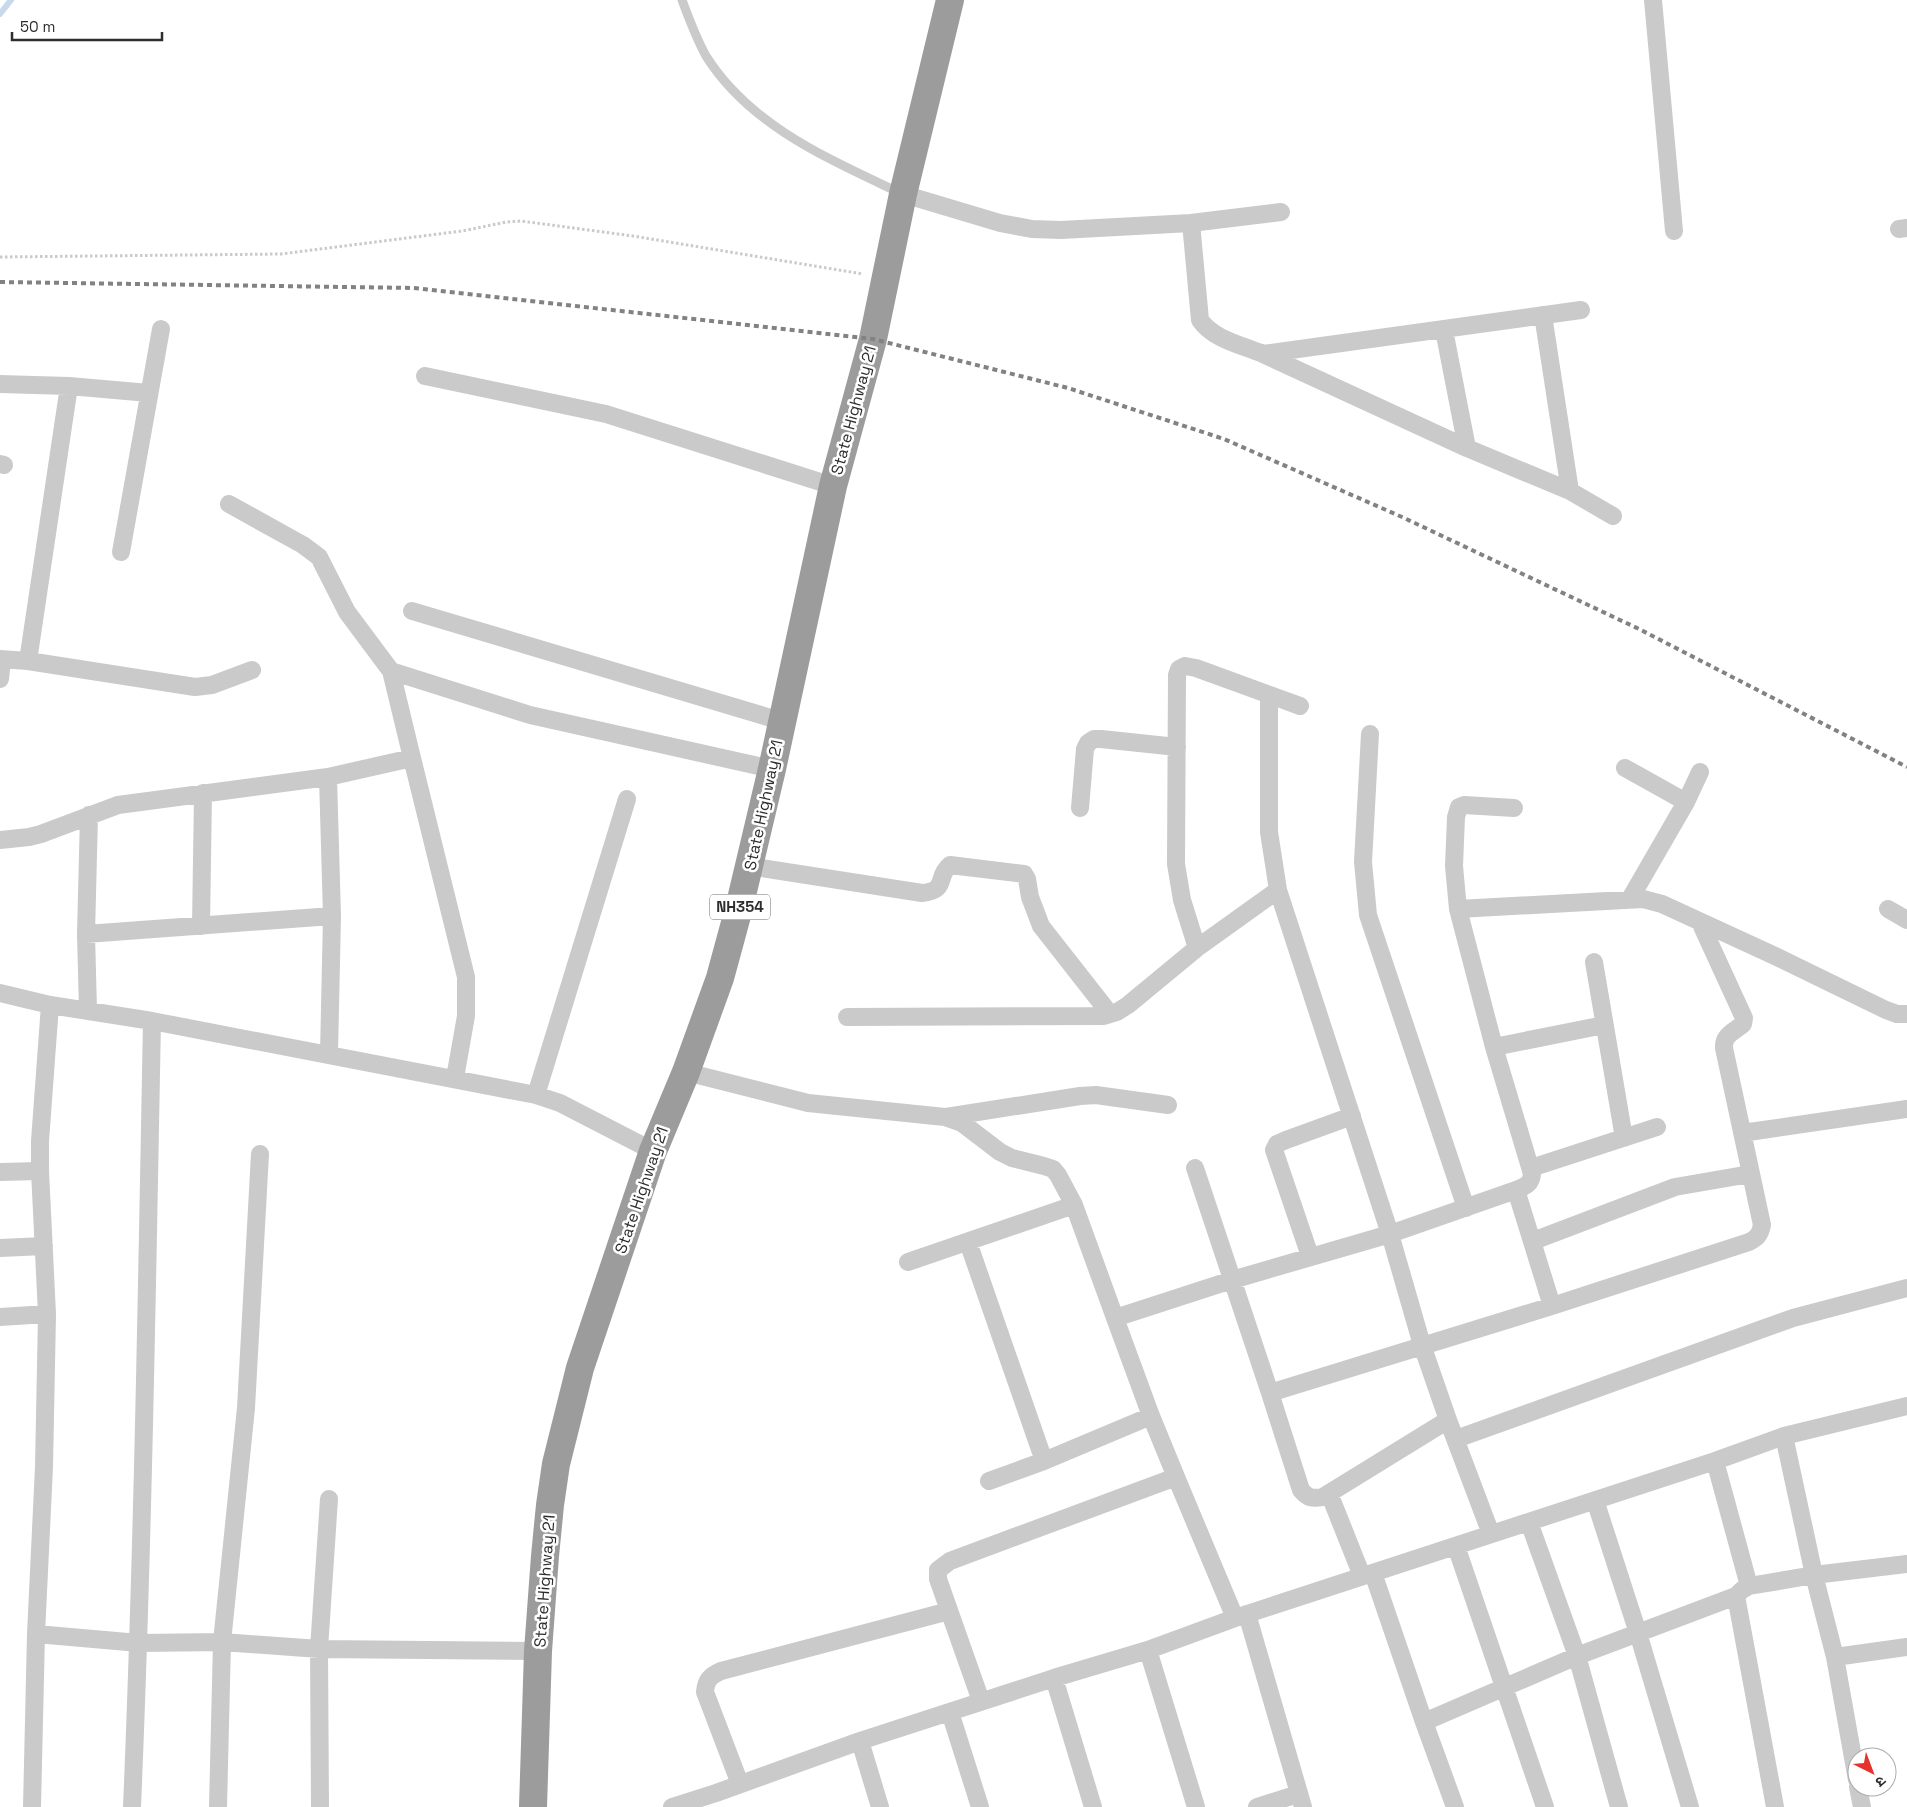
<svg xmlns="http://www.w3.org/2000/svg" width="1907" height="1807" font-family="'Space Grotesk','Noto Sans Devanagari',sans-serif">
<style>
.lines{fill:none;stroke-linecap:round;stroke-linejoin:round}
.stream{stroke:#c7d9eb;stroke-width:6}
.path{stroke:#cacaca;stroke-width:3;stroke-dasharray:2.5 2.5;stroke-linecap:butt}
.service{stroke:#cacaca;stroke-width:9}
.minor{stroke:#cacaca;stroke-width:18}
.trunk{stroke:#9c9c9c;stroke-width:28}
.rail{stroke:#828282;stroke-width:4;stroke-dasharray:5 4;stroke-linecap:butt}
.labels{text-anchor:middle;stroke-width:5;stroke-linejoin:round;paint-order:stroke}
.shield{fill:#fff;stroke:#6c6c6c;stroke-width:1}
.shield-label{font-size:15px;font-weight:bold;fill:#2d2d2d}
.street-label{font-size:16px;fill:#2d2d2d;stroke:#fff}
</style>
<rect width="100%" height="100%" fill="#fff"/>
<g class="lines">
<!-- stream -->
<path class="stream" d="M 0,14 L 11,0"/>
<!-- path -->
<path class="path" d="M 0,257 L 281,254 L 462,231 L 506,222 L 521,221 L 633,236 L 863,274"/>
<!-- service -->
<path class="service" d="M 682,0 C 689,19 696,38 706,56 C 750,126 829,159 900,193"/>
<!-- minor -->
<path class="minor" d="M 1653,0 L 1674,231
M 903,194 L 1000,223 L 1032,229 L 1061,230 L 1191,223 L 1200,320 C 1214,340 1242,345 1263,354 L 1581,310
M 1191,223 L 1281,212
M 1899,229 L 1907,228
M 1543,315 L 1570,491
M 1444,330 L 1467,448
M 1263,354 L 1467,448 L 1570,491 L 1613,516
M 425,376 L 606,414 L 833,486
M 0,384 L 69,386 L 28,661 L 0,659
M 69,386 L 149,393
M 0,464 L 4,465
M 229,504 L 303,545 L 319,557 L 347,612 L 391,671
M 121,552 L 161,329
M 412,611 L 781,721
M 28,661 L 195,687 L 212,685 L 252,670
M 0,679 L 2,660
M 1269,695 L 1269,832 L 1278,890 L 1390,1234 L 1422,1345 L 1448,1420 L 1491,1534
M 1370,734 L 1363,862 L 1368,915 L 1466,1208
M 412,758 L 466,977 L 466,1016 L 455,1078
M 1625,768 L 1686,802
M 328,777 L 412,758 L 391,671 L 530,715 L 772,769
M 1080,808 L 1085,749 L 1088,743 L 1094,739 L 1101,739 L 1177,747
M 89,815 L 86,934 L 332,916
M 0,840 L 29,837 L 41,834 L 118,805 L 328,777 L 332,916 L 329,1054
M 749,866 L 922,893 C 948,891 936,876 950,865 L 1024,874 L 1027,879 L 1030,897 L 1041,926 L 1110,1014
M 1630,899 L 1686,802 L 1700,772
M 1458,909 L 1643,899 L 1662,904 L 1775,956 L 1886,1010 L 1897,1014 L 1907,1014
M 1888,909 L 1907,920
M 201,926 L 203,793
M 86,934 L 88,1010
M 1197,948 L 1182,900 L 1176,864 L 1177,675 L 1179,669 L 1185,666 L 1196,668 L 1300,706
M 1594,962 L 1624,1138
M 0,993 L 50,1005 L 152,1021 L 536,1095 L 560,1103 L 653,1151
M 847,1017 L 1104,1016 L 1117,1012 L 1128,1005 L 1197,948 L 1278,890
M 1494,1047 L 1604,1025
M 686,1072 L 808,1103 L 945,1117 L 962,1123 L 1000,1152 L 1012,1158 L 1044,1166 L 1053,1169 L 1058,1175 L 1074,1205 L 1115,1318
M 536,1095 L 627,799
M 946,1117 L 1080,1096 L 1096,1095 L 1168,1105
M 1742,1133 L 1907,1109
M 1195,1168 L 1270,1393 L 1301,1490 C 1308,1498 1312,1499 1323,1497 L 1448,1420
M 1531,1168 L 1657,1127
M 0,1172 L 40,1171
M 1516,1190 L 1552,1306
M 1533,1241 L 1675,1187 L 1750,1174
M 968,1242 L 1044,1461
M 0,1248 L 44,1246
M 1310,1256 L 1274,1150 L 1277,1144 L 1286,1140 L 1352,1116
M 908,1262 L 1074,1205
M 0,1317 L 47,1314
M 1270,1393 L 1552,1306 L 1749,1242 C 1757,1238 1760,1235 1762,1225 L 1724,1048 C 1723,1035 1734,1032 1743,1024 L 1744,1018 L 1700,922
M 1784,1436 L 1814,1575 L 1907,1564
M 1456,1439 L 1793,1318 L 1907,1288
M 1715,1461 L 1749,1586 L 1742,1590 L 1736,1596 L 1775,1807
M 1176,1477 L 1151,1416 L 1115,1318 L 1232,1280 L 1390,1234 L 1516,1190 C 1526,1186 1531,1184 1532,1174 L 1494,1047 L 1458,909 L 1454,866 L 1456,817 L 1459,807 L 1464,805 L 1514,808
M 989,1481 L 1044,1461 L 1151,1416
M 1329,1493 L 1362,1576
M 1595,1500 L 1638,1633 L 1690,1807
M 1529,1522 L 1577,1656 L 1619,1807
M 1456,1546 L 1545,1807
M 1373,1573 L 1424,1722 L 1455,1807
M 1749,1586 L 1814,1575 L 1835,1657 L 1857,1780
M 1247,1614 L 1303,1807
M 36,1634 L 139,1643 L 222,1642 L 319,1649 L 538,1651
M 1148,1650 L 1196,1807
M 1835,1657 L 1907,1647
M 1054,1678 L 1093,1807
M 981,1701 L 938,1579 L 938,1570 L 950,1561 L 1176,1477 L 1235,1618
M 950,1712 L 980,1807
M 1424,1722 L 1577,1656 L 1736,1596
M 860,1741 L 880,1807
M 740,1784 L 705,1692 C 706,1680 710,1676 721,1671 L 949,1611
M 1858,1787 L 1862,1807
M 32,1807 L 36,1634 L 44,1467 L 47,1314 L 40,1171 L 40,1141 L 50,1005
M 132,1807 C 143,1545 147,1283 152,1021
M 218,1807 L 222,1642 L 246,1408 L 260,1154
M 320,1807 L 319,1649 L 329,1499
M 672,1807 L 716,1793 L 860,1741 L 1054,1678 L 1148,1650 L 1235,1618 L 1715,1461 L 1784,1436 L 1907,1406
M 1257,1807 L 1298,1794"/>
<!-- trunk -->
<path class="trunk" d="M 533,1807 L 538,1651 L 545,1556 L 550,1505 L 556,1464 L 580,1368 L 653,1151 L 686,1072 L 720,978 L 739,908 L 772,769 L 833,486 L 873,339 L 903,194 L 950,0"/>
<!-- rail -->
<path class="rail" d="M 0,282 L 414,288 L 873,339 L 1068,388 L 1224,439 L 1402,517 L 1639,629 L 1907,767"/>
</g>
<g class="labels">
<!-- shield labels -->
<rect class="shield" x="710" y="894.5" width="60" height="25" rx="4"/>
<g class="shield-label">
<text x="740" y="912">NH354</text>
</g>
<!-- street labels -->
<g class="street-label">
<text transform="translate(853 410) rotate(-75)" y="6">State Highway 21</text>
<text transform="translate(763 805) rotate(-78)" y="6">State Highway 21</text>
<text transform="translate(641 1190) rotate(-71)" y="6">State Highway 21</text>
<text transform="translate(544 1581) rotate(-86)" y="6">State Highway 21</text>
</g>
</g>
<!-- north arrow -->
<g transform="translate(1872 1772) rotate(138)"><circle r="24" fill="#ffffff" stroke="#ababab"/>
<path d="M0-4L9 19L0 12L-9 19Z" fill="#e5332e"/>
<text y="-8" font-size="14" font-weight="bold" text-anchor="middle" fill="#2d2d2d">उ</text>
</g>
<!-- scale -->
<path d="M12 32v8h150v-8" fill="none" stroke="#2d2d2d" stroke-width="2.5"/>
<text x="20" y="32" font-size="15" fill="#2d2d2d" stroke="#ffffff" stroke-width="4" paint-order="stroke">50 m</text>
</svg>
